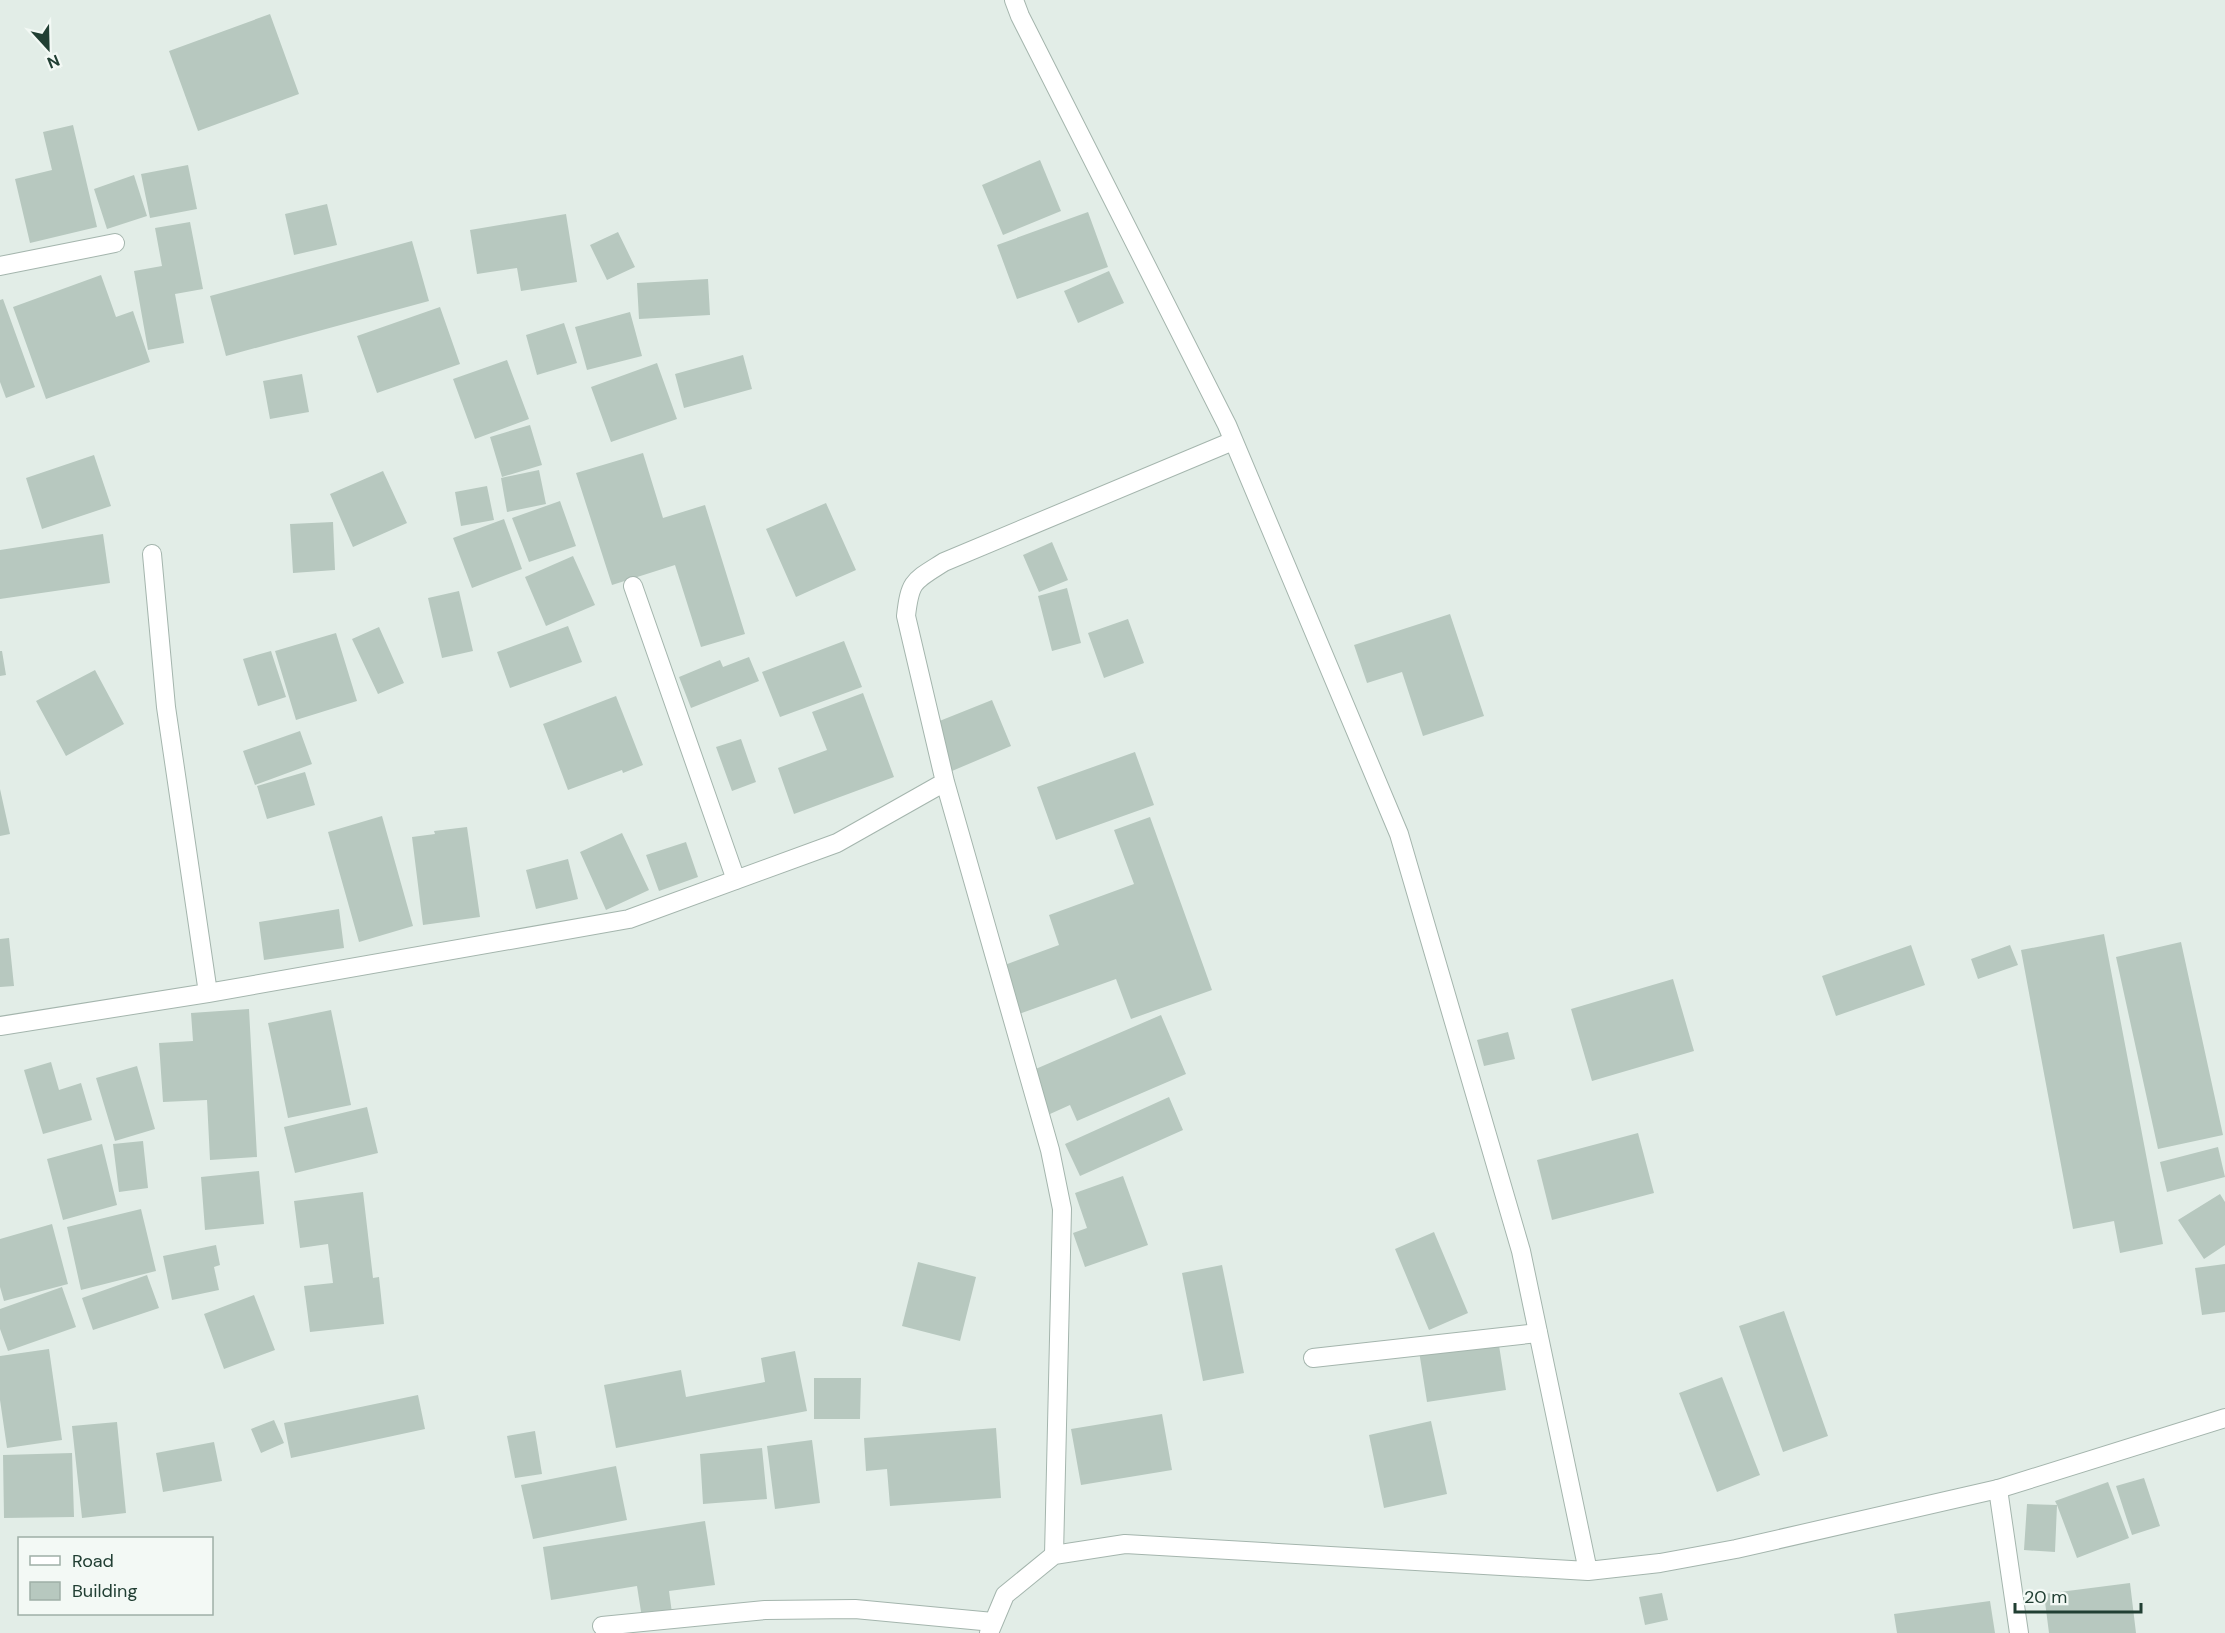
<svg xmlns="http://www.w3.org/2000/svg" width="2225" height="1633" font-family="'DM Sans',sans-serif">
<style>
.building{fill:#b7c8bf}
.lines{fill:none;stroke-linecap:round;stroke-linejoin:round}
.service-casing{stroke:#a4b5ad;stroke-width:20}
.minor-casing{stroke:#a4b5ad;stroke-width:20}
.tertiary-casing{stroke:#a4b5ad;stroke-width:20}
.service{stroke:#fff;stroke-width:18}
.minor{stroke:#fff;stroke-width:18}
.tertiary{stroke:#fff;stroke-width:18}
</style>
<rect width="100%" height="100%" fill="#e2ede7"/>
<!-- building -->
<path class="building" d="M 270,14 L 299,94 L 198,131 L 169,51 Z
M 73,125 L 97,227 L 30,243 L 15,179 L 52,170 L 43,132 Z
M 1040,160 L 1061,211 L 1003,235 L 982,185 Z
M 188,165 L 197,209 L 150,218 L 141,174 Z
M 134,175 L 147,216 L 107,229 L 94,189 Z
M 327,204 L 337,245 L 294,255 L 285,214 Z
M 1088,212 L 1108,267 L 1017,299 L 997,245 Z
M 566,214 L 577,282 L 521,291 L 517,268 L 477,274 L 470,230 Z
M 190,222 L 203,289 L 175,294 L 184,343 L 148,350 L 134,271 L 162,266 L 155,228 Z
M 618,232 L 635,267 L 607,280 L 590,245 Z
M 412,241 L 429,301 L 226,356 L 210,296 Z
M 1109,271 L 1124,303 L 1078,323 L 1064,291 Z
M 101,275 L 116,317 L 133,311 L 150,362 L 46,399 L 13,307 Z
M 708,279 L 710,315 L 639,319 L 637,283 Z
M 3,299 L 35,387 L 6,398 L 0,382 L 0,300 Z
M 440,307 L 460,364 L 377,393 L 357,336 Z
M 630,312 L 642,356 L 587,370 L 575,327 Z
M 564,323 L 577,363 L 537,375 L 526,335 Z
M 743,355 L 752,389 L 684,408 L 675,374 Z
M 507,360 L 529,419 L 475,439 L 453,379 Z
M 657,363 L 677,419 L 611,442 L 591,387 Z
M 302,374 L 309,412 L 270,419 L 263,381 Z
M 530,425 L 542,465 L 502,477 L 490,437 Z
M 643,453 L 663,518 L 705,505 L 745,634 L 701,647 L 675,565 L 612,585 L 576,473 Z
M 94,455 L 111,506 L 42,529 L 26,478 Z
M 539,470 L 546,504 L 507,512 L 501,478 Z
M 383,471 L 407,523 L 353,547 L 330,494 Z
M 487,486 L 494,520 L 461,526 L 455,492 Z
M 560,501 L 576,546 L 529,562 L 512,518 Z
M 826,503 L 856,570 L 796,597 L 766,529 Z
M 504,519 L 522,569 L 472,588 L 453,538 Z
M 333,522 L 335,570 L 293,573 L 290,524 Z
M 103,534 L 110,583 L 0,599 L 0,550 Z
M 1052,542 L 1068,580 L 1039,592 L 1023,555 Z
M 573,556 L 595,605 L 546,626 L 525,577 Z
M 1067,588 L 1081,643 L 1052,651 L 1038,596 Z
M 459,591 L 473,651 L 442,658 L 428,598 Z
M 1450,614 L 1484,716 L 1423,736 L 1402,672 L 1367,683 L 1354,645 Z
M 1128,619 L 1144,663 L 1104,678 L 1088,633 Z
M 568,626 L 582,662 L 510,688 L 497,652 Z
M 379,627 L 404,683 L 378,694 L 352,639 Z
M 336,633 L 357,701 L 296,720 L 275,651 Z
M 844,641 L 862,687 L 780,717 L 762,672 Z
M 0,651 L 2,651 L 6,675 L 0,676 Z
M 271,651 L 286,697 L 258,706 L 243,659 Z
M 749,657 L 759,681 L 691,708 L 679,677 L 720,660 L 723,667 Z
M 95,670 L 124,724 L 66,756 L 36,701 Z
M 863,693 L 894,777 L 794,814 L 778,768 L 827,750 L 812,712 Z
M 616,696 L 643,765 L 623,773 L 622,770 L 568,790 L 543,724 Z
M 992,700 L 1011,746 L 952,771 L 932,724 Z
M 300,731 L 312,764 L 255,785 L 243,751 Z
M 741,739 L 756,782 L 732,791 L 716,747 Z
M 1135,752 L 1154,805 L 1056,840 L 1037,787 Z
M 305,772 L 315,805 L 267,819 L 257,786 Z
M 0,789 L 10,834 L 0,836 Z
M 382,816 L 413,926 L 359,942 L 328,832 Z
M 1150,817 L 1212,990 L 1131,1019 L 1116,979 L 1019,1014 L 1002,966 L 1059,945 L 1049,915 L 1134,884 L 1114,830 Z
M 467,827 L 480,917 L 423,925 L 412,837 L 435,834 L 434,831 Z
M 622,833 L 649,890 L 606,910 L 580,852 Z
M 686,842 L 698,877 L 659,891 L 646,855 Z
M 568,859 L 578,899 L 536,909 L 526,870 Z
M 339,909 L 344,948 L 264,960 L 259,922 Z
M 2104,934 L 2163,1244 L 2120,1253 L 2114,1221 L 2073,1229 L 2021,950 Z
M 9,938 L 14,986 L 0,987 L 0,939 Z
M 2181,942 L 2223,1135 L 2158,1149 L 2116,957 Z
M 1911,945 L 1925,985 L 1836,1016 L 1822,976 Z
M 2010,945 L 2018,965 L 1978,979 L 1971,959 Z
M 1673,979 L 1694,1051 L 1592,1081 L 1571,1009 Z
M 249,1009 L 257,1157 L 210,1160 L 207,1100 L 163,1102 L 159,1043 L 193,1041 L 191,1013 Z
M 331,1010 L 351,1105 L 288,1118 L 268,1023 Z
M 1161,1015 L 1186,1074 L 1077,1121 L 1070,1105 L 1050,1114 L 1031,1071 Z
M 1508,1032 L 1515,1059 L 1484,1066 L 1477,1040 Z
M 51,1062 L 59,1090 L 81,1083 L 92,1120 L 43,1134 L 24,1070 Z
M 137,1066 L 155,1129 L 115,1141 L 96,1078 Z
M 1169,1097 L 1183,1130 L 1080,1176 L 1065,1144 Z
M 367,1107 L 378,1153 L 295,1173 L 284,1127 Z
M 1638,1133 L 1654,1193 L 1552,1220 L 1537,1160 Z
M 143,1141 L 148,1188 L 119,1192 L 113,1144 Z
M 102,1144 L 117,1205 L 63,1220 L 47,1159 Z
M 2218,1147 L 2225,1177 L 2167,1192 L 2160,1162 Z
M 259,1171 L 264,1224 L 205,1230 L 201,1177 Z
M 1123,1176 L 1148,1245 L 1085,1267 L 1073,1233 L 1087,1228 L 1075,1193 Z
M 363,1192 L 373,1278 L 379,1277 L 384,1324 L 310,1332 L 304,1286 L 333,1283 L 328,1244 L 300,1248 L 294,1201 Z
M 2220,1194 L 2225,1202 L 2225,1245 L 2204,1259 L 2178,1220 Z
M 141,1209 L 156,1271 L 81,1290 L 67,1227 Z
M 52,1224 L 68,1284 L 4,1301 L 0,1287 L 0,1239 Z
M 1434,1232 L 1468,1313 L 1429,1330 L 1395,1249 Z
M 216,1245 L 220,1265 L 214,1267 L 219,1290 L 172,1300 L 163,1256 Z
M 918,1262 L 976,1277 L 960,1341 L 902,1326 Z
M 2225,1264 L 2225,1312 L 2202,1315 L 2195,1268 Z
M 1222,1265 L 1244,1373 L 1203,1381 L 1182,1273 Z
M 147,1275 L 159,1308 L 93,1330 L 82,1298 Z
M 62,1287 L 76,1327 L 8,1351 L 0,1329 L 0,1309 Z
M 254,1295 L 275,1350 L 224,1369 L 204,1314 Z
M 1784,1311 L 1828,1436 L 1783,1452 L 1739,1326 Z
M 1498,1339 L 1506,1390 L 1427,1402 L 1419,1351 Z
M 49,1349 L 62,1440 L 7,1448 L 0,1400 L 0,1356 Z
M 795,1351 L 807,1411 L 616,1448 L 604,1385 L 681,1370 L 686,1397 L 765,1382 L 761,1358 Z
M 1722,1377 L 1760,1475 L 1717,1492 L 1679,1393 Z
M 814,1378 L 861,1378 L 860,1419 L 814,1419 Z
M 418,1395 L 425,1429 L 291,1458 L 284,1423 Z
M 1162,1414 L 1172,1470 L 1081,1485 L 1071,1429 Z
M 274,1420 L 284,1443 L 261,1453 L 251,1429 Z
M 1431,1421 L 1447,1494 L 1384,1508 L 1369,1435 Z
M 117,1422 L 126,1513 L 82,1518 L 72,1426 Z
M 996,1428 L 1001,1498 L 890,1506 L 887,1469 L 866,1471 L 864,1438 Z
M 535,1431 L 542,1474 L 515,1478 L 507,1436 Z
M 812,1440 L 820,1503 L 775,1509 L 767,1446 Z
M 214,1442 L 222,1481 L 163,1492 L 156,1453 Z
M 762,1448 L 767,1499 L 703,1504 L 700,1454 Z
M 72,1453 L 74,1517 L 4,1518 L 3,1455 Z
M 616,1466 L 627,1520 L 533,1539 L 521,1485 Z
M 2144,1478 L 2160,1526 L 2132,1535 L 2116,1486 Z
M 2108,1482 L 2129,1538 L 2077,1558 L 2057,1505 L 2055,1552 L 2024,1550 L 2027,1504 L 2057,1505 L 2055,1501 Z
M 705,1521 L 715,1585 L 669,1591 L 672,1613 L 642,1618 L 637,1586 L 551,1600 L 543,1547 Z
M 2130,1583 L 2136,1633 L 2049,1633 L 2044,1594 Z
M 1662,1593 L 1668,1620 L 1645,1625 L 1639,1597 Z
M 1990,1601 L 1995,1633 L 1897,1633 L 1894,1614 Z"/>
<g class="lines">
<defs>
<path id="service" d="M 1313,1358 L 1538,1333
M 1998,1489 L 2019,1633
M 602,1626 L 765,1610 L 855,1609 L 993,1622"/>
<path id="minor" d="M 0,266 L 115,243
M 152,554 L 166,707 L 208,993
M 633,586 L 736,880
M 0,1026 L 208,993 L 629,919 L 837,843 L 945,782
M 1054,1555 L 1062,1209 L 1050,1150 L 945,782 L 906,616 C 910,580 914,581 944,562 L 1233,441"/>
<path id="tertiary" d="M 1014,0 L 1020,16 L 1227,425 L 1399,834 L 1521,1251 L 1588,1571
M 989,1633 L 1005,1595 L 1054,1555 L 1125,1544 L 1588,1571 L 1660,1563 L 1736,1549 L 1998,1489 L 2225,1418"/>
</defs>
<!-- service casing -->
<use href="#service" class="service-casing"/>
<!-- minor casing -->
<use href="#minor" class="minor-casing"/>
<!-- tertiary casing -->
<use href="#tertiary" class="tertiary-casing"/>
<!-- service -->
<use href="#service" class="service"/>
<!-- minor -->
<use href="#minor" class="minor"/>
<!-- tertiary -->
<use href="#tertiary" class="tertiary"/>
</g>
<!-- legend -->
<rect x="18" y="1537" width="195" height="78" fill="#f3f9f5" stroke="#9fafa7" stroke-width="1.5"/>
<rect x="30" y="1556" width="30" height="9" fill="#ffffff" stroke="#9fafa7" stroke-width="1.5"/>
<text x="72" y="1567" font-size="18" fill="#213f33">Road</text>
<rect x="30" y="1582" width="30" height="18" fill="#b7c8bf" stroke="#9fafa7" stroke-width="1.5"/>
<text x="72" y="1597" font-size="18" fill="#213f33">Building</text>
<!-- north arrow -->
<g transform="translate(48 48) rotate(158)" stroke="#f3f9f5" stroke-width="4.5" paint-order="stroke">
<path d="M0-4.5L10 22L0 15L-10 22Z" fill="#213f33"/>
<text y="-9" font-size="16" font-weight="bold" text-anchor="middle" fill="#213f33">N</text>
</g>
<!-- scale -->
<path d="M2015 1603v9h126v-9" fill="none" stroke="#213f33" stroke-width="3"/>
<text x="2024" y="1603" font-size="18" fill="#213f33" stroke="#f3f9f5" stroke-width="4.5" paint-order="stroke">20 m</text>
</svg>
